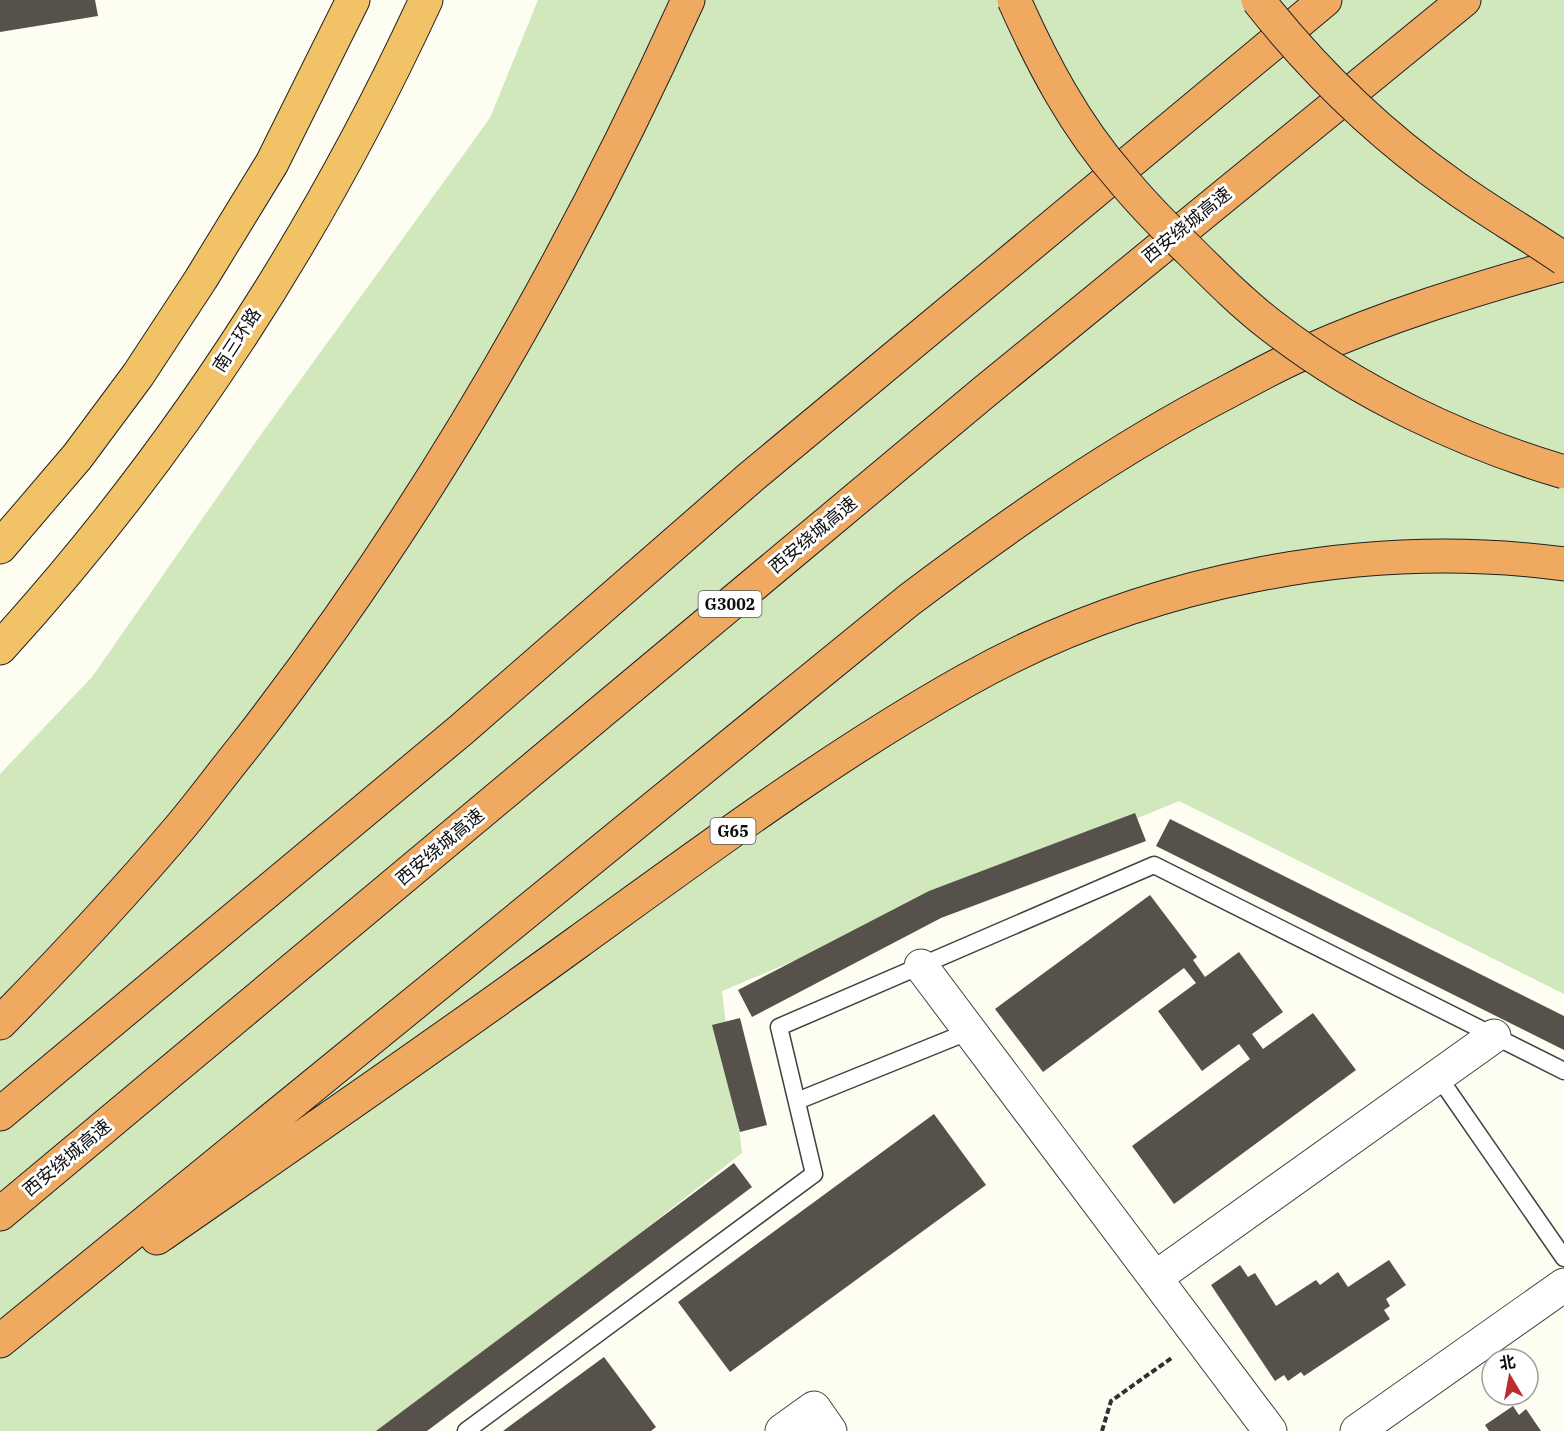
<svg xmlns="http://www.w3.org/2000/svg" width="1564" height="1431" font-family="'IBM Plex Serif','Noto Sans SC',serif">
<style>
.green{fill:#d0e8bc}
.building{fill:#57514c}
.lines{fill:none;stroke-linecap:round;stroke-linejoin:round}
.service-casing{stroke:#424242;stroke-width:19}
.minor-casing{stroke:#424242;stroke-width:35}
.trunk-casing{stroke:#202020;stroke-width:35}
.motorway-casing{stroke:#202020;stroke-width:35}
.path{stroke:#313131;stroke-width:4;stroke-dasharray:6 3;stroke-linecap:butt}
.service{stroke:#fff;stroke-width:16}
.minor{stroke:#fff;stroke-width:33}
.trunk{stroke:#f1c266;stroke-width:33}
.motorway{stroke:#efa960;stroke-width:33}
.motorway-bridge-casing{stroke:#202020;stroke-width:35;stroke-linecap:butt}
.motorway-bridge{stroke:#efa960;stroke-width:33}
.labels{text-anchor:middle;stroke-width:6;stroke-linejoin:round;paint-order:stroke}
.shield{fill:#fff;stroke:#575757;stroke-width:1.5}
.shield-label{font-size:16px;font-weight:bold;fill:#0f0f0f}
.street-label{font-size:18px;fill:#0f0f0f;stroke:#fff}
</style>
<rect width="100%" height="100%" fill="#fefdf2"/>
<!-- green -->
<path class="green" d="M 538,0 L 1564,0 L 1564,994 L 1179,801 L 722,991 L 742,1153 L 388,1431 L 0,1431 L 0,774 L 92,677 L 262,433 L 490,118 Z"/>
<!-- building -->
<path class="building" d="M 0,0 L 95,0 L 98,16 L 0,32 Z
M 1135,813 L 1146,841 L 941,918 L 752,1017 L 738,990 L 929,891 Z
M 1170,819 L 1564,1016 L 1564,1050 L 1156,846 Z
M 1150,895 L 1197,957 L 1193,960 L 1205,977 L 1239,952 L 1283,1012 L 1252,1034 L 1263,1049 L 1313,1013 L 1356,1070 L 1174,1204 L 1132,1146 L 1250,1059 L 1239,1044 L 1202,1071 L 1158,1011 L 1196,983 L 1184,968 L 1043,1072 L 995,1009 Z
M 740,1018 L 767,1125 L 740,1132 L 712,1025 Z
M 934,1114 L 986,1185 L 730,1372 L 678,1302 Z
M 734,1163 L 752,1187 L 427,1431 L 376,1431 Z
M 1389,1260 L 1406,1285 L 1386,1299 L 1390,1306 L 1384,1310 L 1390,1319 L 1304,1376 L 1301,1372 L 1288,1381 L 1284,1375 L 1275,1381 L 1211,1285 L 1240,1265 L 1248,1277 L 1255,1273 L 1276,1306 L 1316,1280 L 1320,1285 L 1338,1272 L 1348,1287 Z
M 604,1357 L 656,1427 L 651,1431 L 503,1431 Z
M 1513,1406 L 1519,1415 L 1526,1409 L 1541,1431 L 1489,1431 L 1485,1425 Z"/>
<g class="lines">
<defs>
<path id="service" d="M 1438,1076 L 1564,1258
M 797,1101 L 970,1031
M 466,1431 L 814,1174 L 779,1027 L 1154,865 L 1564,1071"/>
<path id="minor" d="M 921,966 L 1270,1431
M 1155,1278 L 1494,1036
M 782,1431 L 814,1408 L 830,1431
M 1357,1431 L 1564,1285"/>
<path id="trunk" d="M 0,547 L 77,457 L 138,375 L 201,279 L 272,163 L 353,0
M 0,648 C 175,456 317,236 426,0"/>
<path id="motorway" d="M 0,1023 C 61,961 121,897 177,831 C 200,804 221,775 243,748 C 423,518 568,265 688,0
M 0,1114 L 461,730 L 751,477 L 1325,0
M 0,1214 L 983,393 L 1464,0
M 157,1238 C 298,1140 439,1043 578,942 C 704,851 830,757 965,681 C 1142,581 1363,537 1564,564
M 0,1341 L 909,600 C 1011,523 1115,450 1229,391 C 1253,378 1277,365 1302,354 C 1386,316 1475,289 1564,264"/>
</defs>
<!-- service casing -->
<use href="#service" class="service-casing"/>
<!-- minor casing -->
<use href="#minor" class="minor-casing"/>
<!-- trunk casing -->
<use href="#trunk" class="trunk-casing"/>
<!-- motorway casing -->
<use href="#motorway" class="motorway-casing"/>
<!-- path -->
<path class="path" d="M 1102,1431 L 1111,1401 L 1173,1357"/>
<!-- service -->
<use href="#service" class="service"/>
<!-- minor -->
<use href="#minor" class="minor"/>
<!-- trunk -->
<use href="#trunk" class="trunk"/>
<!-- motorway -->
<use href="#motorway" class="motorway"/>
<defs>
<path id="motorway-bridge" d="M 1014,0 C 1042,63 1075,126 1121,178 C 1143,205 1168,230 1193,254 C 1218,279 1244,305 1273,327 C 1357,392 1462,442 1564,472
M 1258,0 C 1314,71 1379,134 1453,186 C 1489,212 1528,234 1564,259"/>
</defs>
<!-- motorway-bridge casing -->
<use href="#motorway-bridge" class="motorway-bridge-casing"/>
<!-- motorway-bridge -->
<use href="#motorway-bridge" class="motorway-bridge"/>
</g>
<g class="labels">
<!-- shield labels -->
<g class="shield">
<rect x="698.5" y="591" width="63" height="26" rx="4.5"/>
<rect x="710.5" y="818" width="45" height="26" rx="4.5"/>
</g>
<g class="shield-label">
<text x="730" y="610">G3002</text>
<text x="733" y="837">G65</text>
</g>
<!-- street labels -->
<g class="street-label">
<text transform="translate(1187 225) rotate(-39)" y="6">西安绕城高速</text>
<text transform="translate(237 340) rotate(-57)" y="6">南三环路</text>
<text transform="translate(813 535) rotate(-40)" y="6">西安绕城高速</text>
<text transform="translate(440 847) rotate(-40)" y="6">西安绕城高速</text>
<text transform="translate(67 1158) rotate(-40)" y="6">西安绕城高速</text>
</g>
</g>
<!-- north arrow -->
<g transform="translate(1510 1377) rotate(350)"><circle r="28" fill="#ffffff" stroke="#9f9f9f" stroke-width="1.5"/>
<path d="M0-4.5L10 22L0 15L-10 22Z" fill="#bb2d2c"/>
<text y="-9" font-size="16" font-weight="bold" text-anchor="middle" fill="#0f0f0f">北</text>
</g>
</svg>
